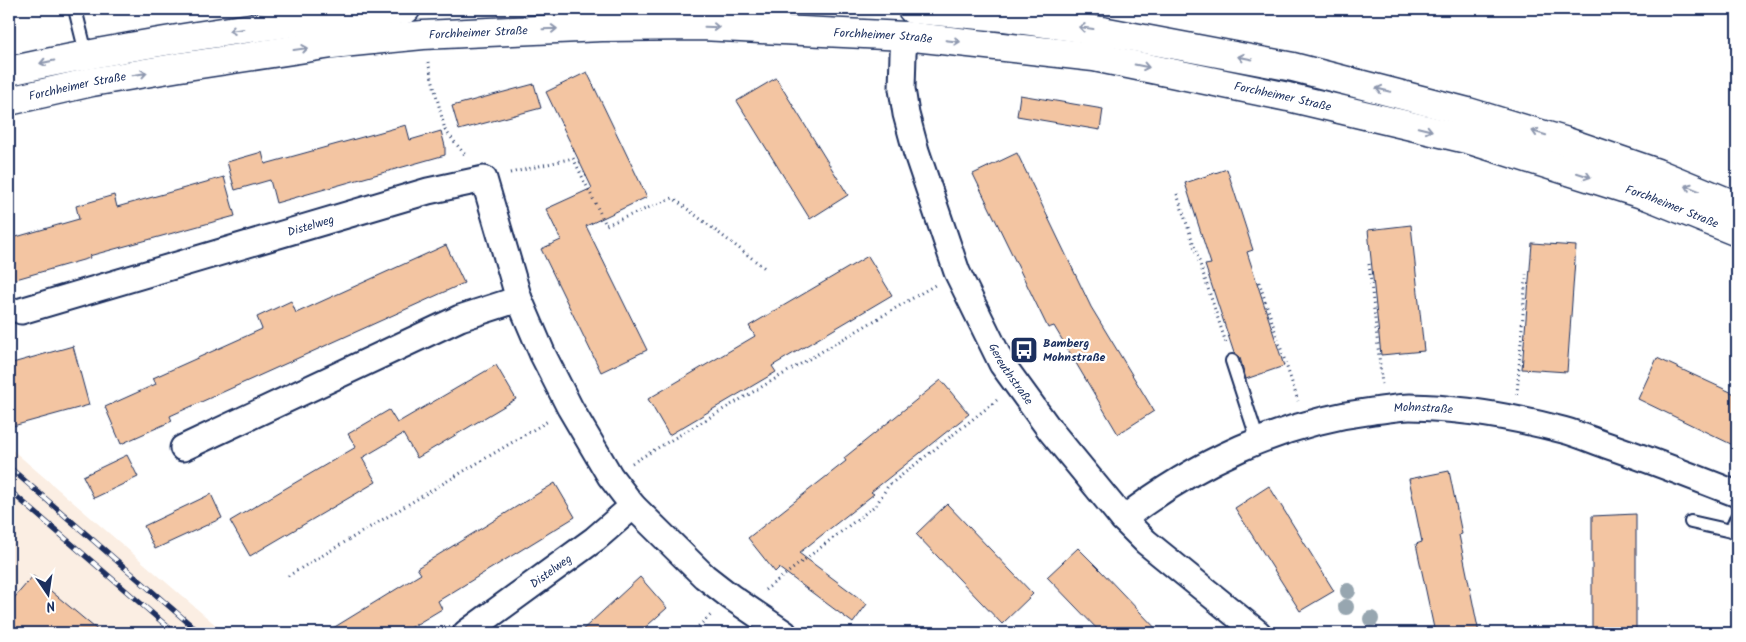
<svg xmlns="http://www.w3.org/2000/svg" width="1746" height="642" font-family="Kalam,sans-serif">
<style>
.built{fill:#fbeee3}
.building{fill:#f3c5a2;stroke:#1b2f5e}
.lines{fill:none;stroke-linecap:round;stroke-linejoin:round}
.service-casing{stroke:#1b2f5e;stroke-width:16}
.minor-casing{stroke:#1b2f5e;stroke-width:29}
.tertiary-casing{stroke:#1b2f5e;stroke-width:31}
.path{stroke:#1b2f5e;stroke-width:3;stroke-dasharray:1 4;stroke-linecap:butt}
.service{stroke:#fff;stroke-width:12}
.minor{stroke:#fff;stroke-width:25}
.tertiary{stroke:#fff;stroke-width:28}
.rail-casing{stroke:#1b2f5e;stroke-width:5.5}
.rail{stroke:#fff;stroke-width:4;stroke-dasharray:11;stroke-linecap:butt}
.tree{fill:#97a6b0}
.oneway{stroke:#8d97ae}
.labels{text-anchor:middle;stroke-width:4.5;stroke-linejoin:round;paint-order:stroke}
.street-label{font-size:12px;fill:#1b2f5e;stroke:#fff}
.poi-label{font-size:12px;font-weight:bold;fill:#1b2f5e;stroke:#fff;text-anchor:start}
</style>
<rect width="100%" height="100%" fill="#fff"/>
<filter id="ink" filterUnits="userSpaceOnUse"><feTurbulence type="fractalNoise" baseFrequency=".02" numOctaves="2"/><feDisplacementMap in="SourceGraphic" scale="10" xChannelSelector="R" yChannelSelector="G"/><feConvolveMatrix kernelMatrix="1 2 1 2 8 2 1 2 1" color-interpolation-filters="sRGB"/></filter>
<g filter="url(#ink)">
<!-- built -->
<path class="built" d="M 9,447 L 225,633 L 9,633 Z"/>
<!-- building -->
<path class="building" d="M 587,72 L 647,197 L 586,226 L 647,350 L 601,372 L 541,249 L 561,240 L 546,209 L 592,188 L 546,92 Z
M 776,78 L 848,195 L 810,219 L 737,101 Z
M 534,84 L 541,108 L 459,130 L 452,106 Z
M 1020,95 L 1103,109 L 1100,130 L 1017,116 Z
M 406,125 L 410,140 L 441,131 L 445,146 L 445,155 L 276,203 L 270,180 L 235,190 L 227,162 L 262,152 L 265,164 Z
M 1017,153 L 1091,307 L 1154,411 L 1118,434 L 1054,326 L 1048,328 L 973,174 Z
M 1227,169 L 1253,250 L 1247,252 L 1284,366 L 1246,379 L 1240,358 L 1234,353 L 1205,265 L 1211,264 L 1185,183 Z
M 224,177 L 235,216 L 89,256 L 90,258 L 9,281 L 9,239 L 79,219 L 76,206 L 114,195 L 117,207 Z
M 1411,225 L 1424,351 L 1381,355 L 1368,230 Z
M 1532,243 L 1576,246 L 1567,372 L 1522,369 Z
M 446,245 L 464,283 L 170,416 L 172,421 L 121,444 L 105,407 L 156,384 L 153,378 L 262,329 L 257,317 L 291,301 L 296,313 Z
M 868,256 L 892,295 L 772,366 L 776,372 L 669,435 L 648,399 L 755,336 L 749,326 Z
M 73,346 L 89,405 L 13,426 L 9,413 L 9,364 Z
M 1657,358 L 1737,395 L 1737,447 L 1638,399 Z
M 496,365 L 516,399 L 417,458 L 403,434 L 362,458 L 376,482 L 250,556 L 230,521 L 356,447 L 348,434 L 389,410 L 397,423 Z
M 941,380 L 969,414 L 871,492 L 874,494 L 799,553 L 867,604 L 853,623 L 779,568 L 775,572 L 748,538 L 846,461 L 844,458 Z
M 127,455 L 138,477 L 94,498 L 83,476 Z
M 1449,471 L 1462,534 L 1459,535 L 1479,633 L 1435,633 L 1416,544 L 1422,542 L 1409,479 Z
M 555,483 L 575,517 L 438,601 L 442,609 L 402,633 L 325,633 L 421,574 L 417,568 Z
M 1269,486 L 1334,591 L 1300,611 L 1235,508 Z
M 211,494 L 222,518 L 155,549 L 144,526 Z
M 947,504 L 1033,594 L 1002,624 L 916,534 Z
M 1636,514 L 1636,633 L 1592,633 L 1592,516 Z
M 1078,548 L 1100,570 L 1160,633 L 1101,633 L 1047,577 Z
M 33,576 L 101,633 L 9,633 L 9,604 Z
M 640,577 L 667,608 L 639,633 L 579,633 Z"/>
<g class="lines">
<defs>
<path id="service" d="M 75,9 L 87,57
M 1232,361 L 1258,441
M 1691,522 L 1731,531 L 1737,517"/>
<g id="minor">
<path id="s1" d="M 905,36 L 903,54 L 902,89 L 906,114 L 916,151 L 957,272 L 1002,364 L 1050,430 L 1123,519 L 1146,542 L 1258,633"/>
<path id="s2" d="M 21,311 L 428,191 L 484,179 L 519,299 L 543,355 L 570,408 L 610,476 L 633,506 L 704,576 L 731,597 L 784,633"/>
<path d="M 183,448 L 460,318 L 519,299"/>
<path id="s3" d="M 1123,519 C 1195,463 1282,422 1373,411 C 1385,410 1398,407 1410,407 C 1461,408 1514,417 1563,430 C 1578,434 1592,440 1606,445 C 1650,460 1694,477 1737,494"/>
<path id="s4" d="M 466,633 L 595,539 L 633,506"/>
</g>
<g id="tertiary">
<path d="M 912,9 L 1003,17 L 1102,31 L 1293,67 L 1468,112 L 1564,141 L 1657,173 L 1737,206"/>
<path d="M 9,71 C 141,42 272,23 406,9"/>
<path id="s5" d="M 9,101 L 92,82 L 180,67 L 332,44 L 423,35 L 602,27 L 701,26 L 905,36 L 1094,57 L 1288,97 L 1470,140 L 1648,196 L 1737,232"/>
</g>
</defs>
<!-- service casing -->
<use href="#service" class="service-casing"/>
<!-- minor casing -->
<use href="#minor" class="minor-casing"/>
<!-- tertiary casing -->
<use href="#tertiary" class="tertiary-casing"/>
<!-- path -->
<path class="path" d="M 428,62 L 445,130 L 466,156
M 510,173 L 573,158 L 606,225 L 673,198 L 766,269
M 1177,194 L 1226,343
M 1369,264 L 1382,384
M 1259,282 L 1298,401
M 1517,394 L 1526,274
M 632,463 L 935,285
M 288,576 L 548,421
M 765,590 L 876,505 L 888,486 L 997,400
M 691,633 L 712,614"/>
<!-- service -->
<use href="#service" class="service"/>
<!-- minor -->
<use href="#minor" class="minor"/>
<!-- tertiary -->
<use href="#tertiary" class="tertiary"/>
<defs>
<path id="rail" d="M 9,467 L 200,633
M 9,490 L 175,633"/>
</defs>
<!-- rail casing -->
<use href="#rail" class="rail-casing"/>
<!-- rail -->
<use href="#rail" class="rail"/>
</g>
<!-- trees -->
<g class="tree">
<circle cx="1348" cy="591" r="8"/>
<circle cx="1346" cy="607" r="8"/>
<circle cx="1371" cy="619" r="8"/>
</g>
<!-- one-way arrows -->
<defs><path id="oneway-shaft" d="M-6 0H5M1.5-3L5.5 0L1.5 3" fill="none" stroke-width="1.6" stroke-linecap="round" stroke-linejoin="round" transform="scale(1.25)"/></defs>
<g class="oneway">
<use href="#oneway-shaft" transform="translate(712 27) rotate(2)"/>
<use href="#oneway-shaft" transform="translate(1086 28) rotate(-172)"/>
<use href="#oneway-shaft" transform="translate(550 29) rotate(-2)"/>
<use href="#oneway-shaft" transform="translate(236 30) rotate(172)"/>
<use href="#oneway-shaft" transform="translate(953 41) rotate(6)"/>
<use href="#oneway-shaft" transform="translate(301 49) rotate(-8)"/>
<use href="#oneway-shaft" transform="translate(1245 58) rotate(-169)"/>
<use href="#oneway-shaft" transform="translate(47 62) rotate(168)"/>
<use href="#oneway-shaft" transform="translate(1142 66) rotate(11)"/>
<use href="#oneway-shaft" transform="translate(140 74) rotate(-10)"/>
<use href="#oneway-shaft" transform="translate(1383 90) rotate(-166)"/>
<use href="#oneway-shaft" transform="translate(1425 129) rotate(14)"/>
<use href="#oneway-shaft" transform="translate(1539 133) rotate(-163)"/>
<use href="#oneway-shaft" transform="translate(1584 175) rotate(18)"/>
<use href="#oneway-shaft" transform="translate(1692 188) rotate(-158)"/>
</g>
</g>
<!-- icons -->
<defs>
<symbol id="bus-square" viewBox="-11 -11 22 22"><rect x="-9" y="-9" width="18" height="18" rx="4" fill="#1b2f5e" stroke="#fff"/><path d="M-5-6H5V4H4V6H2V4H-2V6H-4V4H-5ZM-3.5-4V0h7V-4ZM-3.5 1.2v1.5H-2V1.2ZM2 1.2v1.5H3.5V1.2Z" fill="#fff"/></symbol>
</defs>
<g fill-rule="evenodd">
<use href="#bus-square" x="1008" y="334" width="32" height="32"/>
</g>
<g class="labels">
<!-- street labels -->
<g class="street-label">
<text dy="4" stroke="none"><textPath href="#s5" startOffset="475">Forchheimer Straße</textPath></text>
<text dy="4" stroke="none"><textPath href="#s5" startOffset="880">Forchheimer Straße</textPath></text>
<text dy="4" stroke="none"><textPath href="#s5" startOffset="70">Forchheimer Straße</textPath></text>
<text dy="4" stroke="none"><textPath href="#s5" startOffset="1285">Forchheimer Straße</textPath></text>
<text dy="4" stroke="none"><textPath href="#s5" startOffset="1690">Forchheimer Straße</textPath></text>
<text dy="4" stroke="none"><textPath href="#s2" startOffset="302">Distelweg</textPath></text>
<text dy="4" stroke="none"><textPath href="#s1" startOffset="360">Gereuthstraße</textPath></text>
<text dy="4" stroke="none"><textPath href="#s3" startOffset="326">Mohnstraße</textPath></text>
<text dy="4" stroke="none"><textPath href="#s4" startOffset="105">Distelweg</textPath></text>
</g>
<!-- poi labels -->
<g class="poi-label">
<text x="1043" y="347">Bamberg<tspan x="1043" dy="14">Mohnstraße</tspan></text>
</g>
</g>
<!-- margin -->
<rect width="1746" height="642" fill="none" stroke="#fff" stroke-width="30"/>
<rect x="15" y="15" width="1716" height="612" fill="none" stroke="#1b2f5e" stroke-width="2" filter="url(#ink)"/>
<!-- north arrow -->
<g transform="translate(48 594) rotate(167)" stroke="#ffffff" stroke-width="4" paint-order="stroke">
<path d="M0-4L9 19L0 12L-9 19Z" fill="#1b2f5e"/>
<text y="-8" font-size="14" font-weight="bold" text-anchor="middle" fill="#1b2f5e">N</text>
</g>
</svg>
